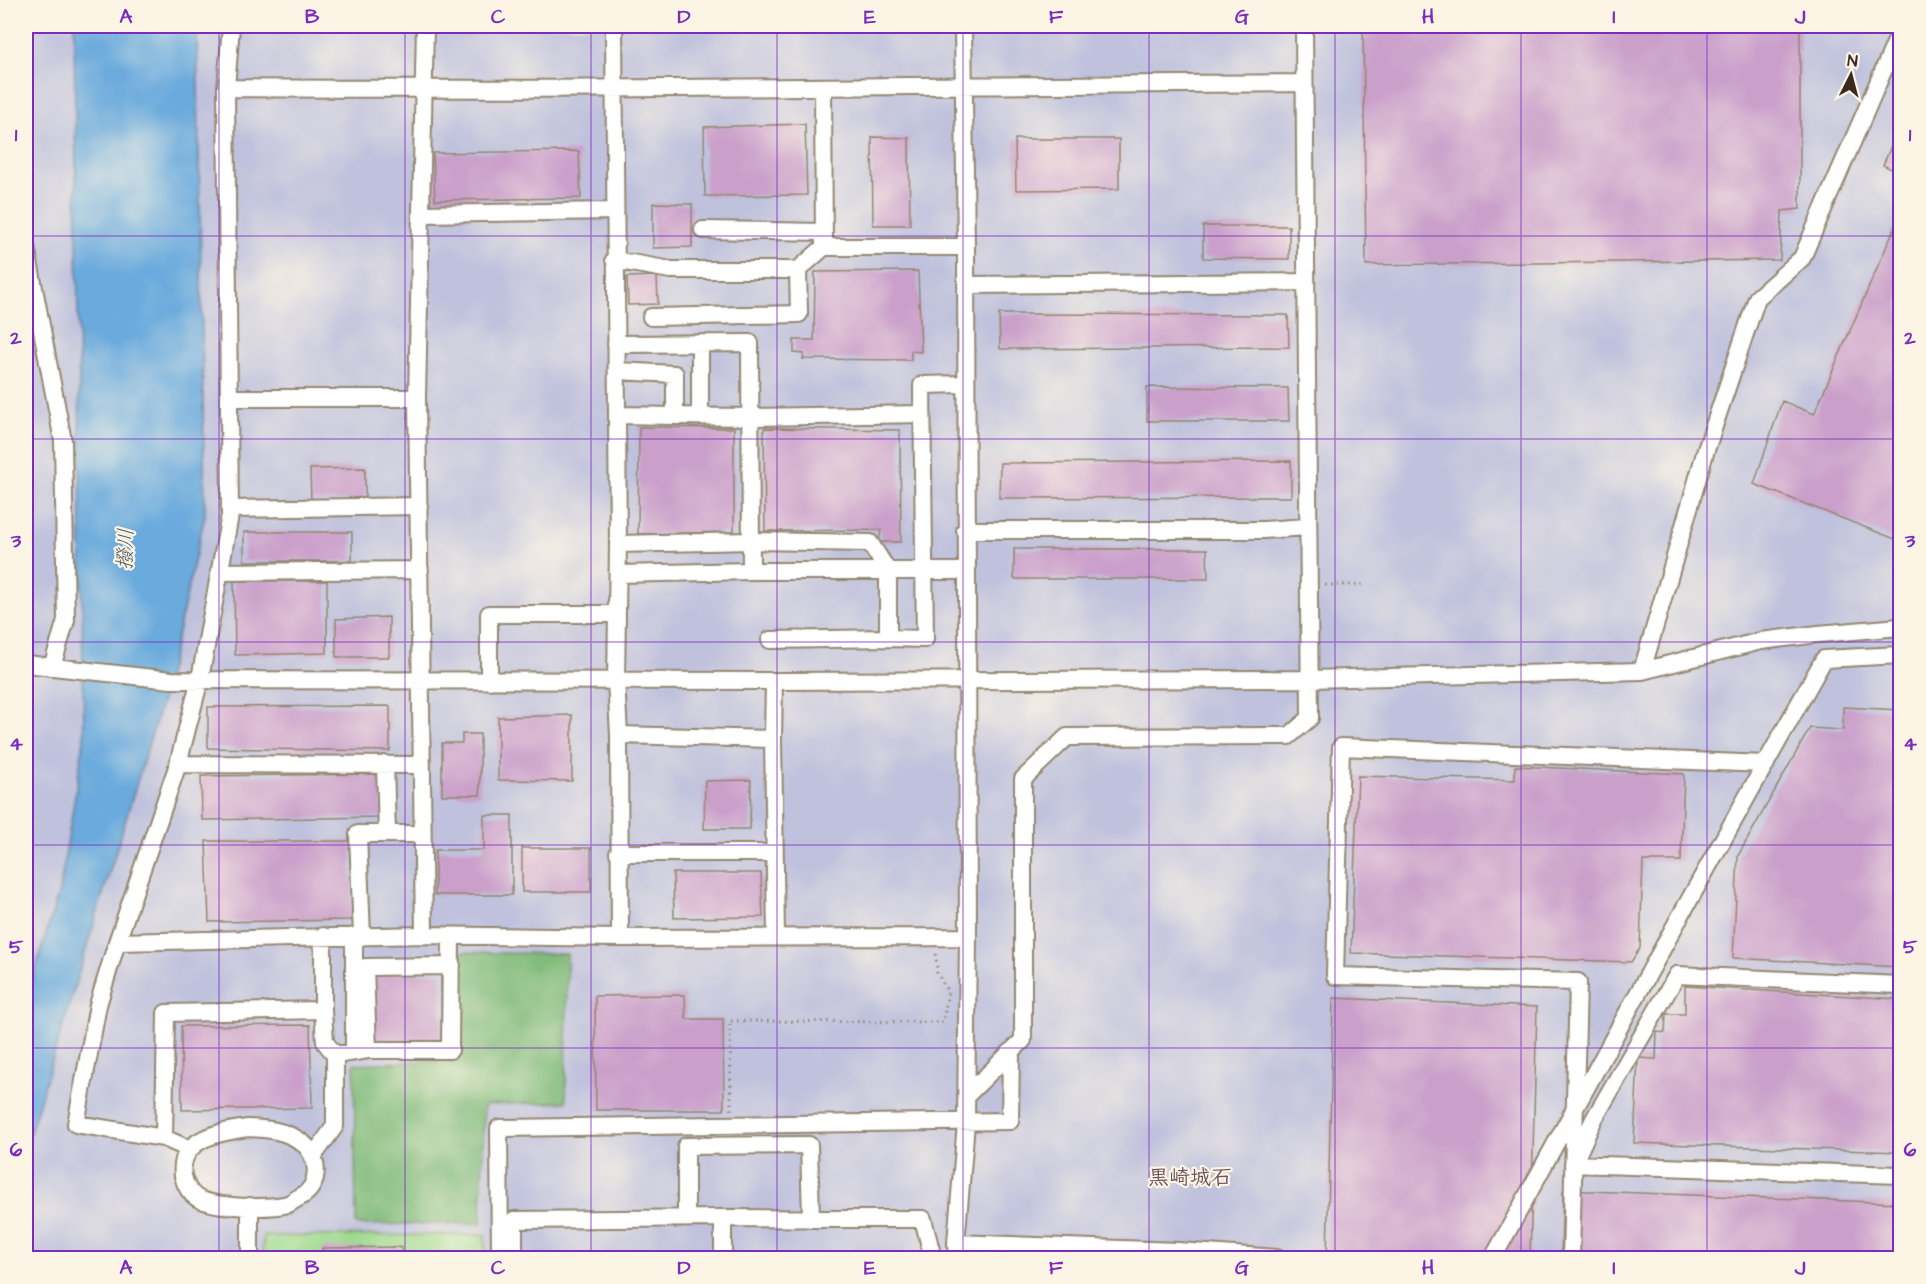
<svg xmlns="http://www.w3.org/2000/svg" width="1926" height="1284" font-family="'Architects Daughter','Klee One',sans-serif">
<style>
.industrial{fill:#c0c2dd}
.green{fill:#9cd98d;stroke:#6c8256;stroke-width:1.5}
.forest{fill:#7db978;stroke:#5c724b;stroke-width:1.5}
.water{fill:#6aaadd;stroke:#526a7e;stroke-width:1.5}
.building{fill:#caa0cb}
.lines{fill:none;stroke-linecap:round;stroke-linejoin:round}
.minor-casing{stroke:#938771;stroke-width:20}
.path{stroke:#938771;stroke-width:3;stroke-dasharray:1.5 4.5;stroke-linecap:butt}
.minor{stroke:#fff;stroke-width:16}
.grid{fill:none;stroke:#7b2cbf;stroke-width:1.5;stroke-opacity:0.55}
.labels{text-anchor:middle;stroke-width:4.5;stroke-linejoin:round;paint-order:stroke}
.water-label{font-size:21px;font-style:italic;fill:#4b5761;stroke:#fcf5e5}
.neighbourhood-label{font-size:21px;font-weight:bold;fill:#6d535b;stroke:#fcf5e5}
.neatline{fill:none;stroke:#7b2cbf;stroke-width:2}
.grid-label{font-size:20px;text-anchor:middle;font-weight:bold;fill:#7b2cbf}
</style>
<rect width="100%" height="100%" fill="#fcf5e5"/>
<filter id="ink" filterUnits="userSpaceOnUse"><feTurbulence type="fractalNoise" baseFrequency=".0167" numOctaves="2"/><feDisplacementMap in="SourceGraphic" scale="12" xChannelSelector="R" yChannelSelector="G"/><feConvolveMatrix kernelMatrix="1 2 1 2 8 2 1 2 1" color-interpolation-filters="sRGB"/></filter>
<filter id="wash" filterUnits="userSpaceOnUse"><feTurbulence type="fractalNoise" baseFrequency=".008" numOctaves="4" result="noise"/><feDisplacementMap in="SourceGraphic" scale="24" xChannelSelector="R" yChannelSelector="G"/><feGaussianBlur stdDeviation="1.35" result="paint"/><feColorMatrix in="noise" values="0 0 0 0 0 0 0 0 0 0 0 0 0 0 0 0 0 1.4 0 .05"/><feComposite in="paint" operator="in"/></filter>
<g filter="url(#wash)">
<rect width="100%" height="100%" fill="#ebe4c4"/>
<!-- industrial -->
<path class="industrial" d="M 26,26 L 74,26 L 84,740 L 60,888 L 26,1000 Z
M 197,26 L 1900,26 L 1900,1258 L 26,1258 L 26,1146 L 163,697 L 205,515 Z"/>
<!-- green -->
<path class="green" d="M 485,1235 L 485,1258 L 263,1258 L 263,1236 Z"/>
<!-- forest -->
<path class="forest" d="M 456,952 L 567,954 L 566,1102 L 484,1105 L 481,1223 L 356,1225 L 354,1064 L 459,1060 Z"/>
<!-- water -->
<path class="water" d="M 74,26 L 197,26 L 205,515 L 163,697 L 26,1146 L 26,1000 L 60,888 L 84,740 Z"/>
<g id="blocks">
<!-- building -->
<path class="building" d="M 1363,26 L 1800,26 L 1800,209 L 1782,211 L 1780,260 L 1366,265 Z
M 805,124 L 807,195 L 705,196 L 704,127 Z
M 1900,125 L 1900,173 L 1883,165 Z
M 872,137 L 909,138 L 910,225 L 873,225 Z
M 1015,139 L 1119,139 L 1119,189 L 1016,190 Z
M 579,151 L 581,198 L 435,200 L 433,153 Z
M 653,203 L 692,204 L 692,247 L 653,248 Z
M 1900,215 L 1900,541 L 1754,484 L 1782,401 L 1814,414 Z
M 1203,226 L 1289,226 L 1289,259 L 1203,258 Z
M 918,271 L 921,352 L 911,351 L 911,360 L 803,359 L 804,354 L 794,353 L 794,340 L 814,340 L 815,272 Z
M 657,276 L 658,304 L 628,305 L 627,277 Z
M 999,314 L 1288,315 L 1289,347 L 1000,349 Z
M 1147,387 L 1288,388 L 1289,421 L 1147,421 Z
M 639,427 L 734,428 L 734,532 L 638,534 Z
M 764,428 L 900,430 L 901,542 L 879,542 L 881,530 L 765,531 Z
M 1291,461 L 1291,497 L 999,498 L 1000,463 Z
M 365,468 L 365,500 L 311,501 L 310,469 Z
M 244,532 L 352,532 L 352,561 L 244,561 Z
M 1014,549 L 1207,549 L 1208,579 L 1014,579 Z
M 234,581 L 327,581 L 327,653 L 235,655 Z
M 389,617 L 389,657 L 336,657 L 336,619 Z
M 390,706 L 390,751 L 208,748 L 208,707 Z
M 1843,707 L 1900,710 L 1900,967 L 1733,958 L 1738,856 L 1810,728 L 1843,730 Z
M 572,715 L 572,781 L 498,780 L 498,717 Z
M 462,734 L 480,734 L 480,795 L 442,795 L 442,743 L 462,743 Z
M 1515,766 L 1684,774 L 1681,861 L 1643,861 L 1640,948 L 1631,962 L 1351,953 L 1358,776 L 1515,780 Z
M 383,774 L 382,817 L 202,820 L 201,776 Z
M 751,780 L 750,829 L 704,829 L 705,781 Z
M 484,815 L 512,815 L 512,895 L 435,895 L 435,850 L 484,850 Z
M 206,841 L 351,841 L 352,920 L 209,922 Z
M 522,848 L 591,848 L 591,892 L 522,892 Z
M 673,873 L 761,873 L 763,917 L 674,918 Z
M 441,973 L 442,1042 L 373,1042 L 373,974 Z
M 1685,986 L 1900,999 L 1900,1152 L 1634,1143 L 1638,1058 L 1656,1059 L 1657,1032 L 1665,1033 L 1666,1014 L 1685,1014 Z
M 685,995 L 686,1019 L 723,1019 L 724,1110 L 596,1110 L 595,996 Z
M 1333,998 L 1537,1007 L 1530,1258 L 1327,1258 Z
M 310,1025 L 312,1108 L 182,1110 L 181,1026 Z
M 1563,1190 L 1900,1203 L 1900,1258 L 1561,1258 Z
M 401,1247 L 402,1258 L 322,1258 L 322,1248 Z"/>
</g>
</g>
<g filter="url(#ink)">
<use href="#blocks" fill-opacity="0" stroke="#938771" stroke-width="1.5"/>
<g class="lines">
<defs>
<path id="minor" d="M 231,26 L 226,88 L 230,515 L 200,679 L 178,764 L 117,942 L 424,935 L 620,938 L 968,937
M 614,26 L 618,544 L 616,680 L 619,735 L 620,938
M 226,88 C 585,91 945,85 1304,83
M 823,88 L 824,247
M 421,214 L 614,211
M 703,230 L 824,232
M 26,246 L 63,441 L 66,620 L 52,667
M 614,260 L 671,270 L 798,270
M 966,285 L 1306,282
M 651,317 L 799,314 L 798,270 L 824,247 L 966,247
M 616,344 L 750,343 L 751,571
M 617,371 L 675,374 L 675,416 L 750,417 L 922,414
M 229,398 L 417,398
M 617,415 L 675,416
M 700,416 L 700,343
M 230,509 L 419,506
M 965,530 L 1263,530 L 1307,527
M 618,544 L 751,541 L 870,543 L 888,571 L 888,638 L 770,640
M 219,572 L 420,570
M 618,574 L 751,571 L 965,571
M 888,638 L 925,639 L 922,385 L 965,384
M 26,664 L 171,680 L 774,681 L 1309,679 L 1642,671 L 1761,641 L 1818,634 L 1900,627
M 1642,671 L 1705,453 L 1757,298 L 1802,258 L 1900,32
M 489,681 L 489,614 L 617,614
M 774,681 L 773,739 L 776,936
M 619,735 L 773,739
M 178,764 L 422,765
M 385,764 L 387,834
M 618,853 L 774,853
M 424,935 L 417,398 L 425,26
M 323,936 L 323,1010 L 325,1042 L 335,1055
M 362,937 L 358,834 L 422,834
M 117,942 L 98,1005 L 76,1124 L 164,1138 L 189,1149
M 1900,985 L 1677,975 L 1594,1119 L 1573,1164 L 1900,1175
M 368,1050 L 365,967 L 452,966
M 354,1052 L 354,936
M 966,1096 L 1023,1040 L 1023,779 L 1067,737 L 1289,736 L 1310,718 L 1304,26
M 248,1128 C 267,1129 284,1130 300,1141 C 320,1154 322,1186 300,1197 C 296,1199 292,1202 288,1204 C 269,1209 215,1208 197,1198 C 189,1193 185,1184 183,1176 C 178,1138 220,1132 248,1128 Z
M 164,1138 L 166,1013 L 323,1010
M 314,1155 L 335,1126 L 335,1055 L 368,1050 L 450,1050 L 451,936
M 250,1206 L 250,1258
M 686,1218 L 686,1146 L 809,1145 L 811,1219
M 956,1243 L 1178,1251 L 1277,1258
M 500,1258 L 499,1128 L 1010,1121 L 1011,1052
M 514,1258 L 514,1220 L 723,1218
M 723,1258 L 723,1218 L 923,1219 L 933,1258
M 957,1258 L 956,1243 L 966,1123 L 968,937 L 966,247 L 963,26
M 1493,1258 L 1677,922 L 1824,659 L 1900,655
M 1571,1258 L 1578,982 L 1335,976 L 1341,747 L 1766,764"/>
</defs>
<!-- minor casing -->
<use href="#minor" class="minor-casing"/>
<!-- path -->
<path class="path" d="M 1325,585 L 1363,585
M 731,1110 L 730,1021 L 943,1022 L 948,992 L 937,973 L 936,952"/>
<!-- minor -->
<use href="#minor" class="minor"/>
</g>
</g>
<!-- grid -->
<path class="grid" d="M 219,26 L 219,1258M 405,26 L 405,1258M 591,26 L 591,1258M 777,26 L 777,1258M 963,26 L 963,1258M 1149,26 L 1149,1258M 1335,26 L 1335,1258M 1521,26 L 1521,1258M 1707,26 L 1707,1258M 26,236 L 1900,236M 26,439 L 1900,439M 26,642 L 1900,642M 26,845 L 1900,845M 26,1048 L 1900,1048"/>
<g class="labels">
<!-- water labels -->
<g class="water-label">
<text transform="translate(125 549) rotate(-88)" y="7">撥川</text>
</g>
<!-- neighbourhood labels -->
<g class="neighbourhood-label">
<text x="1190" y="1184">黒崎城石</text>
</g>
</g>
<!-- margin -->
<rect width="1926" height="1284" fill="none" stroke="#fcf5e5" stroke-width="66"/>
<!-- north arrow -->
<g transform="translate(1851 75) rotate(6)" stroke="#fcf5e5" stroke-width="4.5" paint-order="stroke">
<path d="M0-4.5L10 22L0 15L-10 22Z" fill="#3b2a1e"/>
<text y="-9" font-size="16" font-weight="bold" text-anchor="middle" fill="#3b2a1e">N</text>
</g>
<rect x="33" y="33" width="1860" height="1218" class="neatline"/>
<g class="grid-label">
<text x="126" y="23">A</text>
<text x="312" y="23">B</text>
<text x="498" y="23">C</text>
<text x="684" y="23">D</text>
<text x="870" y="23">E</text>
<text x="1056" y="23">F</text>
<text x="1242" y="23">G</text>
<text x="1428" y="23">H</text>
<text x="1614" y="23">I</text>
<text x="1800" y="23">J</text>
<text x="16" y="141">1</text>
<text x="1910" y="141">1</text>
<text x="16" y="344">2</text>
<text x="1910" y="344">2</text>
<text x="16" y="547">3</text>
<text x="1910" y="547">3</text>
<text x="16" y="750">4</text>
<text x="1910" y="750">4</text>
<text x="16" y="953">5</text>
<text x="1910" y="953">5</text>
<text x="16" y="1156">6</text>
<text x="1910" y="1156">6</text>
<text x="126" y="1274">A</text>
<text x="312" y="1274">B</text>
<text x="498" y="1274">C</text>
<text x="684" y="1274">D</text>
<text x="870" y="1274">E</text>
<text x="1056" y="1274">F</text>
<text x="1242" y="1274">G</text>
<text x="1428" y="1274">H</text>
<text x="1614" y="1274">I</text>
<text x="1800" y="1274">J</text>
</g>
</svg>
